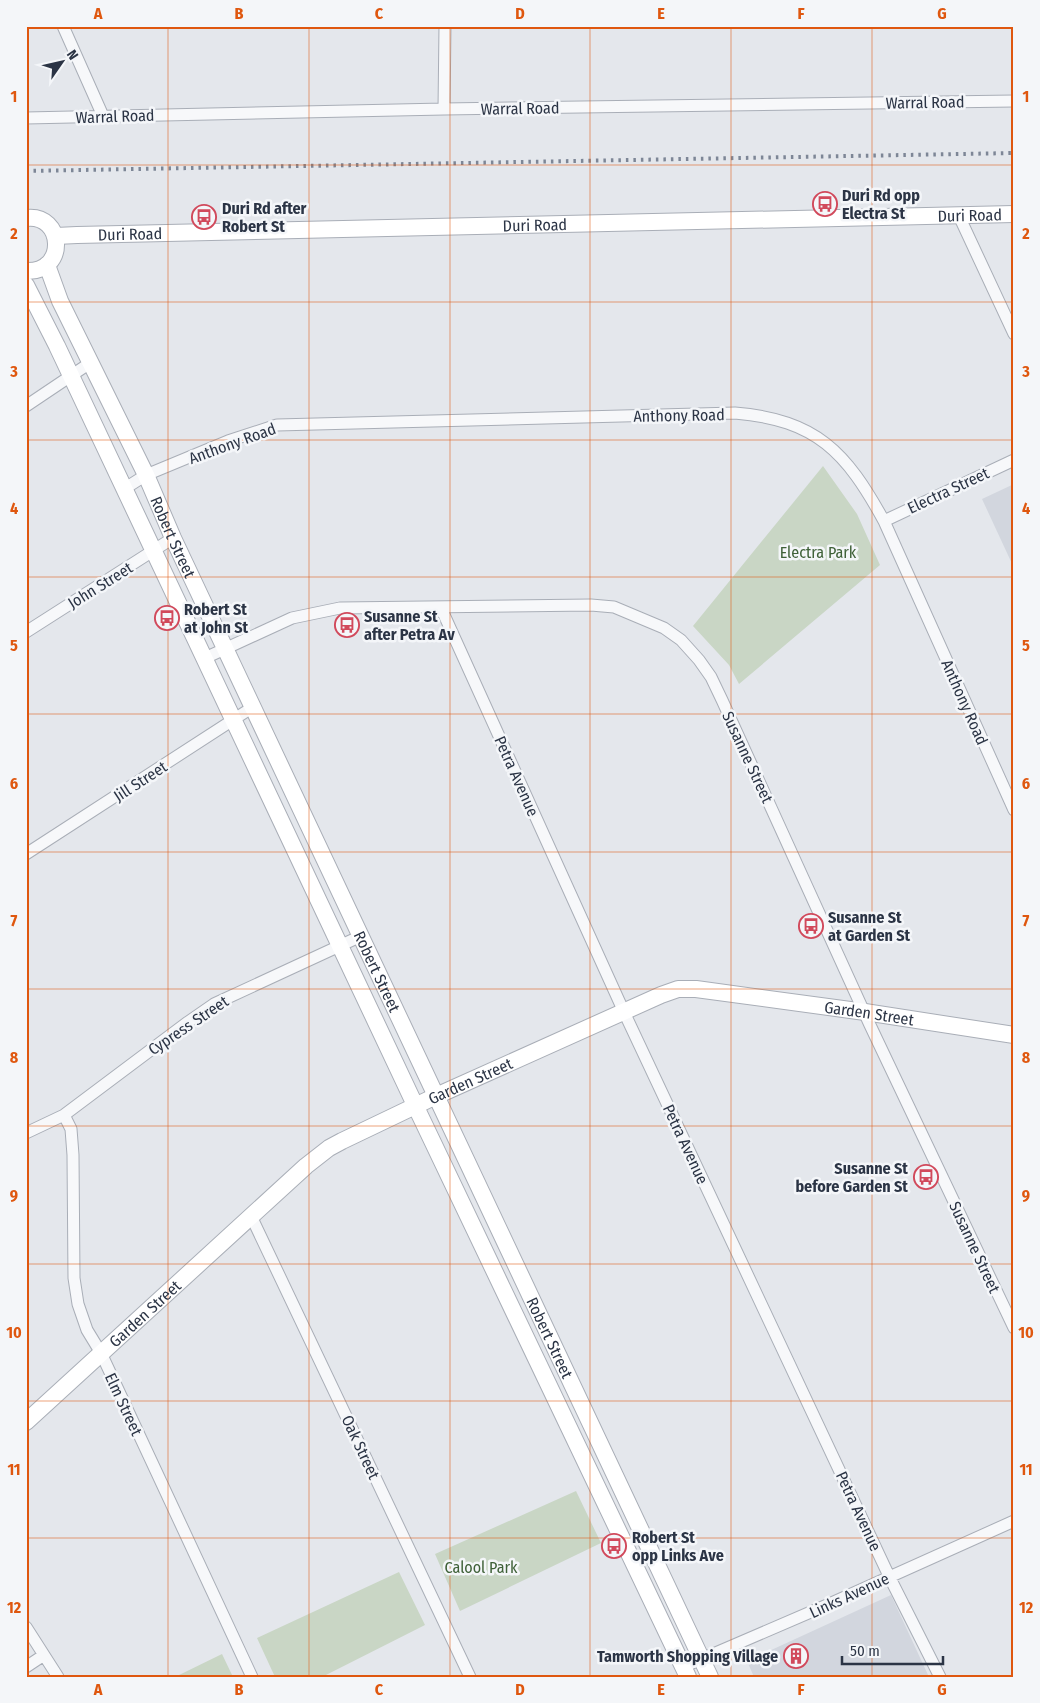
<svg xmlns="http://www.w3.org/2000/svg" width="1040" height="1703" font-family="'Fira Sans Condensed',sans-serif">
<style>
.built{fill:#d2d6de}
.green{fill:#c9d6c5}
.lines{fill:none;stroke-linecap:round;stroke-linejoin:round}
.street-casing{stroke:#a9aeb7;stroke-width:13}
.secondary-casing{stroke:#a9aeb7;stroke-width:18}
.street{stroke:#f7f8fa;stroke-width:11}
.secondary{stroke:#fff;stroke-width:16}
.rail{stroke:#7d8696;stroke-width:4;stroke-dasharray:2.5 5;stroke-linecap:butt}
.grid{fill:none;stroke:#df570f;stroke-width:1;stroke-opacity:0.55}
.labels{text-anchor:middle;stroke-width:5;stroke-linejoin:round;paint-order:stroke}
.street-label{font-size:16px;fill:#2b3445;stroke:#f4f6f9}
.poi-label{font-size:16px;font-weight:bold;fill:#2b3445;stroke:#f4f6f9;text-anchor:start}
.park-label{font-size:16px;fill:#3f6138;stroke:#f4f6f9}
.neatline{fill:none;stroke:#df570f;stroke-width:2}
.grid-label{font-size:16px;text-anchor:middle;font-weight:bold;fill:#df570f}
</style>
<rect width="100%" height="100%" fill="#e4e7ec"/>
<!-- built -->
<path class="built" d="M 1014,484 L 1014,568 L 982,499 Z
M 891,1595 L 929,1677 L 754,1677 L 747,1661 Z"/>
<!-- green -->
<path class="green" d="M 823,466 L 857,514 L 880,565 L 739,684 L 729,665 L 693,626 Z
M 576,1491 L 601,1543 L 460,1611 L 435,1554 Z
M 399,1572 L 425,1625 L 322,1677 L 275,1677 L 257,1638 Z
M 222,1654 L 233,1677 L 175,1677 Z"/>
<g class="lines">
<defs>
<path id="street" d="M 63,26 L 103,116
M 444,109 L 445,26
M 26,118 L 444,109 L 1014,101
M 959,216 L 1014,334
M 26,406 L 90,363
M 124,489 L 146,475 L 228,441 L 277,425 L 735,413 C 817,420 846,452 884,521 L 1014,810
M 884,521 L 1014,460
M 441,608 L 624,1012 L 889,1576 L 940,1677
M 26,632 L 173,538
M 205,658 L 292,618 L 340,608 L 591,605 L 614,607 L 664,628 L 681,640 L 699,660 L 711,677 L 722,700 L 870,1025 L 1014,1328
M 26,854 L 253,707
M 64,1115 L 71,1129 L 73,1155 L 74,1278 L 78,1304 L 87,1330 L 101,1353 L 252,1677
M 26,1133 L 64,1115 L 188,1022 L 214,1004 L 361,936
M 251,1216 L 470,1677
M 26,1627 L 58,1677
M 26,1667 L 44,1655
M 683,1667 L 827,1605 L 1014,1521"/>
<g id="secondary">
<path d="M 26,218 C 64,213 68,273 26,271"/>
<path id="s1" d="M 56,236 L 77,235 L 1014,214"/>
<path id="s2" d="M 47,265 L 60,301 L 146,475 L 173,538 L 710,1677"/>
<path d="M 26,285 L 57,346 L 416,1107 L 688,1677"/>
<path id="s3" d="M 26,1422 L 306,1166 L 329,1148 L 342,1141 L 436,1096 L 661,995 L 678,989 L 696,989 L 865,1012 L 1014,1035"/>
</g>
</defs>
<!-- street casing -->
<use href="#street" class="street-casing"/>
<!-- secondary casing -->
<use href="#secondary" class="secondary-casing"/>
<!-- street -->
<use href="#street" class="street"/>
<!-- secondary -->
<use href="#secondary" class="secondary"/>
<!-- rail -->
<path class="rail" d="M 26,171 L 1014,153"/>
</g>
<!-- grid -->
<path class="grid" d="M 168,26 L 168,1677M 309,26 L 309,1677M 450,26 L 450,1677M 590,26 L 590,1677M 731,26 L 731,1677M 872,26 L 872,1677M 26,165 L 1014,165M 26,302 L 1014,302M 26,440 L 1014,440M 26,577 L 1014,577M 26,714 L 1014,714M 26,852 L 1014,852M 26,989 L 1014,989M 26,1126 L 1014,1126M 26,1264 L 1014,1264M 26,1401 L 1014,1401M 26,1538 L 1014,1538"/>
<!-- icons -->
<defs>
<symbol id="bus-ring" viewBox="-11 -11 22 22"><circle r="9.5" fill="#f4f6f9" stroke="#d1495b" stroke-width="1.5"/><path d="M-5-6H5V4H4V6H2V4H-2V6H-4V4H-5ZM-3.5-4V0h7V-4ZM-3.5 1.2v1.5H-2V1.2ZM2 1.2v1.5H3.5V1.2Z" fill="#d1495b"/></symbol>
<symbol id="building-ring" viewBox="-11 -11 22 22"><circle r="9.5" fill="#f4f6f9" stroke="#d1495b" stroke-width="1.5"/><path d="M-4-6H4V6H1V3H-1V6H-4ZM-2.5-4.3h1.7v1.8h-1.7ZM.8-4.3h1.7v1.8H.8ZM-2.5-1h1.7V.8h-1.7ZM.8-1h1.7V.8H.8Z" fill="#d1495b"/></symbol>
</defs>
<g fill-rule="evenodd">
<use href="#bus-ring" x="811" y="190" width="28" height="28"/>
<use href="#bus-ring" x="190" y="203" width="28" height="28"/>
<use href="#bus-ring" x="153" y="604" width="28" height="28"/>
<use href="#bus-ring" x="333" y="611" width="28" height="28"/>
<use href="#bus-ring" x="797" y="912" width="28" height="28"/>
<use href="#bus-ring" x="912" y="1163" width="28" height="28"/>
<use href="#bus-ring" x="600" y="1532" width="28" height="28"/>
<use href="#building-ring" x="782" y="1642" width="28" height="28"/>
</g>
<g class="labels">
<!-- street labels -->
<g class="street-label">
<text transform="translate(925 102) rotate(-1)" y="6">Warral Road</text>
<text transform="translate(520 108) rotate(-1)" y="6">Warral Road</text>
<text transform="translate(115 116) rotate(-2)" y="6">Warral Road</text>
<text dy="6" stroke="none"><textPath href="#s1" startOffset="914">Duri Road</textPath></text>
<text dy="6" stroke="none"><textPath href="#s1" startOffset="479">Duri Road</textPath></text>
<text dy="6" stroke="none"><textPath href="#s1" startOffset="74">Duri Road</textPath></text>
<text transform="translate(679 415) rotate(-1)" y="6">Anthony Road</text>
<text transform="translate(232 443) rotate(-20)" y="6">Anthony Road</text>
<text transform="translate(948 490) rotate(-25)" y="6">Electra Street</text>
<text dy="6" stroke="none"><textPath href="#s2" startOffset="300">Robert Street</textPath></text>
<text transform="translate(100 585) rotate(-32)" y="6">John Street</text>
<text transform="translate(965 702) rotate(66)" y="6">Anthony Road</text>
<text transform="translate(748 757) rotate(65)" y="6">Susanne Street</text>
<text transform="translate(517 776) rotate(66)" y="6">Petra Avenue</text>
<text transform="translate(140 781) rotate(-33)" y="6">Jill Street</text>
<text dy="6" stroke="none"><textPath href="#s2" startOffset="780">Robert Street</textPath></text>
<text dy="6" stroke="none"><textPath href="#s3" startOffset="985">Garden Street</textPath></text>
<text transform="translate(188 1025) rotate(-34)" y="6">Cypress Street</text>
<text dy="6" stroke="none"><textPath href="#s3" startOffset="565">Garden Street</textPath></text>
<text transform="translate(686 1144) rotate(65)" y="6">Petra Avenue</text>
<text transform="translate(975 1247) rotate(65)" y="6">Susanne Street</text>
<text dy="6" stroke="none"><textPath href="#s3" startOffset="161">Garden Street</textPath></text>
<text dy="6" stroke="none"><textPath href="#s2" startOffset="1185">Robert Street</textPath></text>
<text transform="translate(124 1404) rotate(65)" y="6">Elm Street</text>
<text transform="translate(361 1447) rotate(65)" y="6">Oak Street</text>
<text transform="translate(859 1511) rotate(65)" y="6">Petra Avenue</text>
<text transform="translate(849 1595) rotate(-25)" y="6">Links Avenue</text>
</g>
<!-- poi labels -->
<g class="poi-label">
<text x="842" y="201">Duri Rd opp<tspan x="842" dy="18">Electra St</tspan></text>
<text x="222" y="214">Duri Rd after<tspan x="222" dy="18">Robert St</tspan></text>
<text x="184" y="615">Robert St<tspan x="184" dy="18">at John St</tspan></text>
<text x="364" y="622">Susanne St<tspan x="364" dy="18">after Petra Av</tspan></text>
<text x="828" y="923">Susanne St<tspan x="828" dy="18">at Garden St</tspan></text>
<text x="908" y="1174" text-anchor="end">Susanne St<tspan x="908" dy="18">before Garden St</tspan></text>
<text x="632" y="1543">Robert St<tspan x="632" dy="18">opp Links Ave</tspan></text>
<text x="778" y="1662" text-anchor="end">Tamworth Shopping Village</text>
</g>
<!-- park labels -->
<g class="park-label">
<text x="818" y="558">Electra Park</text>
<text x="481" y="1573">Calool Park</text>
</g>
</g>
<!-- border -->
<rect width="1040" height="1703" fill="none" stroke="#f4f6f9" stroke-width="55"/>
<!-- north arrow -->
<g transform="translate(62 62) rotate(56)" stroke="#f4f6f9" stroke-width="4" paint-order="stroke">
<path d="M0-4L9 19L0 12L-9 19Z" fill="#2b3445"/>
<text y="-8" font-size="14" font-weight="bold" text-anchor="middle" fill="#2b3445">N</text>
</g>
<!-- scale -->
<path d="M842 1656v8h101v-8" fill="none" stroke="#2b3445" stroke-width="2.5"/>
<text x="850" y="1656" font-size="15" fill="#2b3445" stroke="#f4f6f9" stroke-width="4" paint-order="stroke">50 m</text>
<rect x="28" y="28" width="984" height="1648" class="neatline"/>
<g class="grid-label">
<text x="98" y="19">A</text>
<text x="239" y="19">B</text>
<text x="379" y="19">C</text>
<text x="520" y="19">D</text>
<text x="661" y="19">E</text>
<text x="801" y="19">F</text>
<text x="942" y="19">G</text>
<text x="14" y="102">1</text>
<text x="1026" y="102">1</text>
<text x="14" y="239">2</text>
<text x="1026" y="239">2</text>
<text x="14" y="377">3</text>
<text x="1026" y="377">3</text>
<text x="14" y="514">4</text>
<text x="1026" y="514">4</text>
<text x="14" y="651">5</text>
<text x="1026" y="651">5</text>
<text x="14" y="789">6</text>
<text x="1026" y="789">6</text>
<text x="14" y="926">7</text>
<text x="1026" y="926">7</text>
<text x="14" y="1063">8</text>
<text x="1026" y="1063">8</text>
<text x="14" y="1201">9</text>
<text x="1026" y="1201">9</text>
<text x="14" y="1338">10</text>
<text x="1026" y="1338">10</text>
<text x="14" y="1475">11</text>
<text x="1026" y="1475">11</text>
<text x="14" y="1613">12</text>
<text x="1026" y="1613">12</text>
<text x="98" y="1695">A</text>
<text x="239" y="1695">B</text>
<text x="379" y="1695">C</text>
<text x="520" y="1695">D</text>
<text x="661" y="1695">E</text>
<text x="801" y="1695">F</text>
<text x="942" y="1695">G</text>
</g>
</svg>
